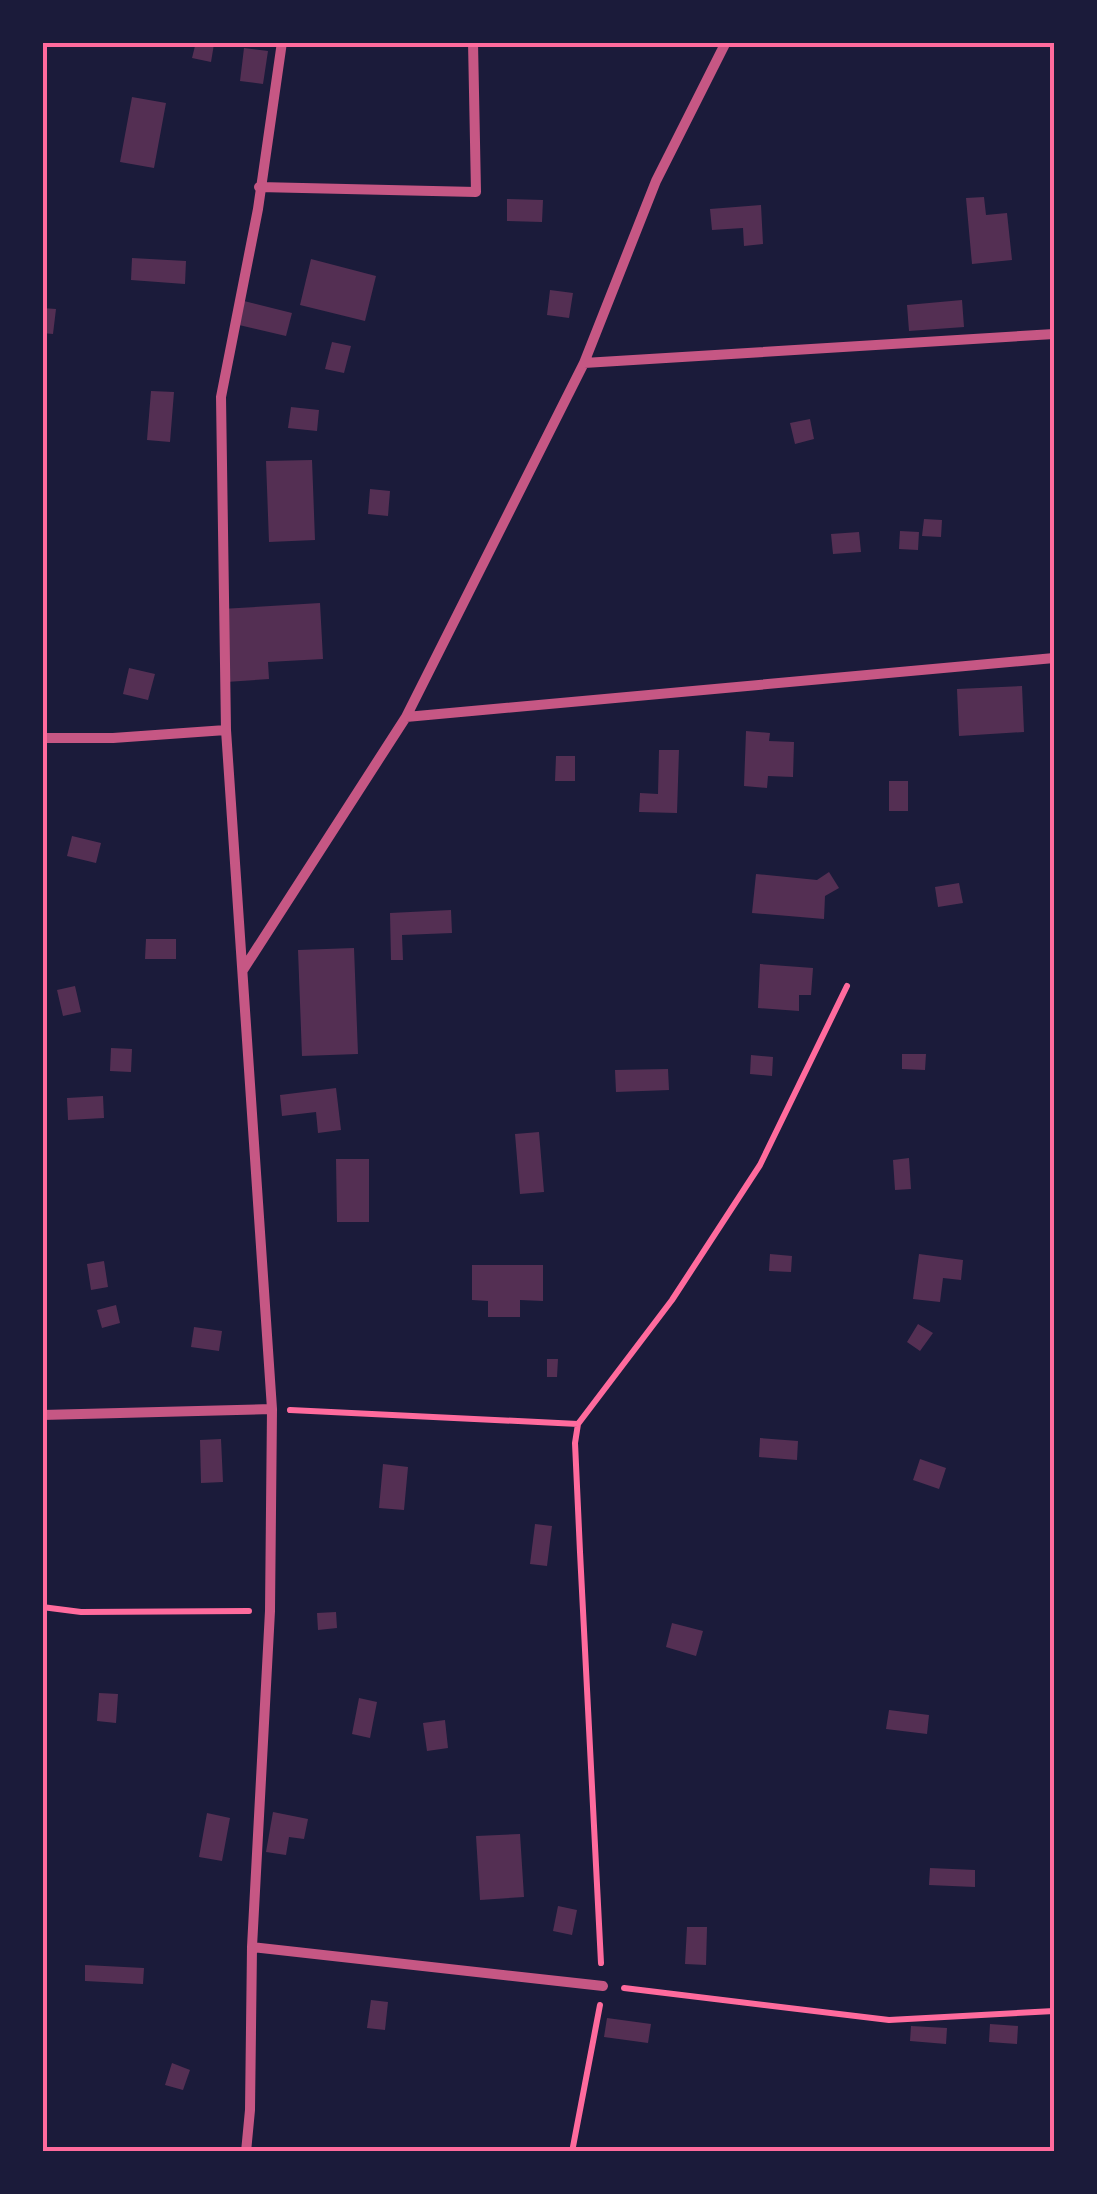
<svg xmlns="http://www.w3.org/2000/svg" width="1097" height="2194" font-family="'Roboto Condensed',sans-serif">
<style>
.building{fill:#542f53}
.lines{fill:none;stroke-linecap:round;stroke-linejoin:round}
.path{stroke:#ff6b9d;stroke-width:6}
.minor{stroke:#c65784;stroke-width:10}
.neatline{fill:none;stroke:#ff6b9d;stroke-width:4}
</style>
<rect width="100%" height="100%" fill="#1b1b3a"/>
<!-- building -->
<path class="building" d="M 196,42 L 214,44 L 211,62 L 192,58 Z
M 244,48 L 268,51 L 263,84 L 240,81 Z
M 132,97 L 166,103 L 154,168 L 120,162 Z
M 984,197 L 986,215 L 1007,213 L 1012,260 L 972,264 L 966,198 Z
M 507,199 L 543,200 L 542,222 L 507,221 Z
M 761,205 L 763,244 L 744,246 L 743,228 L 712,230 L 710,209 Z
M 132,258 L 186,261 L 185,284 L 131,280 Z
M 311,259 L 376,276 L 365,321 L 300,305 Z
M 550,290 L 573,293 L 569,318 L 547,315 Z
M 962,300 L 964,327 L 909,331 L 907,305 Z
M 244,301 L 292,313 L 286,336 L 239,325 Z
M 42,308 L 56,309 L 53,334 L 42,333 Z
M 332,342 L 351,346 L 344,373 L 325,369 Z
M 151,391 L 174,392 L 170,442 L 147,440 Z
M 291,407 L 319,410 L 317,431 L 288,428 Z
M 810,419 L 814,439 L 795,444 L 790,423 Z
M 312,460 L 315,540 L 269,542 L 266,461 Z
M 370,489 L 390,491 L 388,516 L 368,514 Z
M 924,519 L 942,520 L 941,537 L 922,536 Z
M 900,531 L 919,532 L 918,550 L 899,549 Z
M 859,532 L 861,552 L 833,554 L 831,534 Z
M 320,603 L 323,659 L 268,662 L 269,679 L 226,682 L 221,609 Z
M 129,668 L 155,674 L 148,700 L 123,694 Z
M 1022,686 L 1024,732 L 959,736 L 957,689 Z
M 746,731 L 770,733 L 769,741 L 794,742 L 793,777 L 768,776 L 767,788 L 744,786 Z
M 659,750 L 679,750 L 677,813 L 639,812 L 640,793 L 658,794 Z
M 556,756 L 575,756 L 575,781 L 555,781 Z
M 889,781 L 908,781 L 908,811 L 889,811 Z
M 72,836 L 101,843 L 96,863 L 67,856 Z
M 829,872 L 839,888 L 825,896 L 824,919 L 752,913 L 756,874 L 817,880 Z
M 959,883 L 963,903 L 938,907 L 935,887 Z
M 451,910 L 452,933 L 402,935 L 403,960 L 391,960 L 390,913 Z
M 146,939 L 176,939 L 176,959 L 145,959 Z
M 354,948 L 358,1054 L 302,1056 L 298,950 Z
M 760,964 L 813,968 L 811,995 L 799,995 L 799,1011 L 758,1008 Z
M 75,986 L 81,1012 L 63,1016 L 57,990 Z
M 111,1048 L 132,1049 L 131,1072 L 110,1071 Z
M 902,1054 L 926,1054 L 925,1070 L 902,1069 Z
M 751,1055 L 773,1057 L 772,1076 L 750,1074 Z
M 668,1069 L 669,1090 L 616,1092 L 615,1070 Z
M 336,1088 L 341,1130 L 318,1133 L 316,1112 L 282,1116 L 280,1095 Z
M 103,1096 L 104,1118 L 68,1120 L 67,1098 Z
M 539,1132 L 544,1192 L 520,1194 L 515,1134 Z
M 909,1158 L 911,1189 L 895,1190 L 893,1160 Z
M 336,1159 L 369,1159 L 369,1222 L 337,1222 Z
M 770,1254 L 792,1256 L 791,1272 L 769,1271 Z
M 919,1254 L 963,1260 L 961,1280 L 943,1278 L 940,1302 L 913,1299 Z
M 104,1261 L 108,1287 L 91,1290 L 87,1264 Z
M 472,1265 L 543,1265 L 543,1301 L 520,1300 L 520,1317 L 488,1317 L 488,1301 L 472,1300 Z
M 116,1305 L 120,1323 L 102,1328 L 97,1310 Z
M 918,1324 L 933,1333 L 920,1351 L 907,1342 Z
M 194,1327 L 222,1331 L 219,1351 L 191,1347 Z
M 547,1359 L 558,1359 L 557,1377 L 547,1377 Z
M 760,1438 L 798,1441 L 797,1460 L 759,1457 Z
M 221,1439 L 223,1482 L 201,1483 L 200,1440 Z
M 920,1459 L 946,1468 L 939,1489 L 913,1480 Z
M 383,1464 L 408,1467 L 404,1510 L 379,1508 Z
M 535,1524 L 552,1526 L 547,1566 L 530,1564 Z
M 336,1612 L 337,1628 L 318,1630 L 317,1613 Z
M 672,1623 L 703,1631 L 696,1656 L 666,1647 Z
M 99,1693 L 118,1694 L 116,1723 L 97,1721 Z
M 359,1698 L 377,1702 L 370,1738 L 352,1734 Z
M 889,1710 L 929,1715 L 927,1734 L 886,1729 Z
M 445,1720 L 448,1748 L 427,1751 L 423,1723 Z
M 273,1812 L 308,1819 L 304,1839 L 289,1837 L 286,1855 L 266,1852 Z
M 207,1813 L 230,1818 L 222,1861 L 199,1857 Z
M 520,1834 L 524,1897 L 480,1900 L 476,1836 Z
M 930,1868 L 975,1870 L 975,1887 L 929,1885 Z
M 558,1906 L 577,1910 L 572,1935 L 553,1931 Z
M 687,1927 L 707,1927 L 706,1965 L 685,1964 Z
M 85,1965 L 144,1968 L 143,1984 L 85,1981 Z
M 371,2000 L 388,2002 L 385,2030 L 367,2028 Z
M 607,2018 L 651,2024 L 648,2043 L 604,2037 Z
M 990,2024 L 1018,2026 L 1017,2044 L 989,2042 Z
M 911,2026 L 947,2028 L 946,2044 L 910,2041 Z
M 172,2063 L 190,2070 L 183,2090 L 165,2085 Z"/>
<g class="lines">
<!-- path -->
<path class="path" d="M 290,1410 L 578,1424
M 42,1607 L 81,1612 L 249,1611
M 601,1963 L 580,1552 L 575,1443 L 578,1424 L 672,1300 L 760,1165 L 847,986
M 624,1988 L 889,2020 L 1054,2011
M 572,2152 L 600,2005"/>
<!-- minor -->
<path class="minor" d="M 259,187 L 476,192 L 473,42
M 584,363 L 656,181 L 726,42
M 406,717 L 1054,658
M 226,730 L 272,1409 L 270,1611 L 252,1947 L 250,2110 L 246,2152
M 42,738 L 113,738 L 226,730 L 221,397 L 258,209 L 282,42
M 243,970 L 406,717 L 584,363 L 1054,334
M 42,1415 L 272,1409
M 252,1947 L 603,1986"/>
</g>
<!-- border -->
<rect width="1097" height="2194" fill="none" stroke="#1b1b3a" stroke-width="90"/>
<rect x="45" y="45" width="1007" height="2104" class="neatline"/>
</svg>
